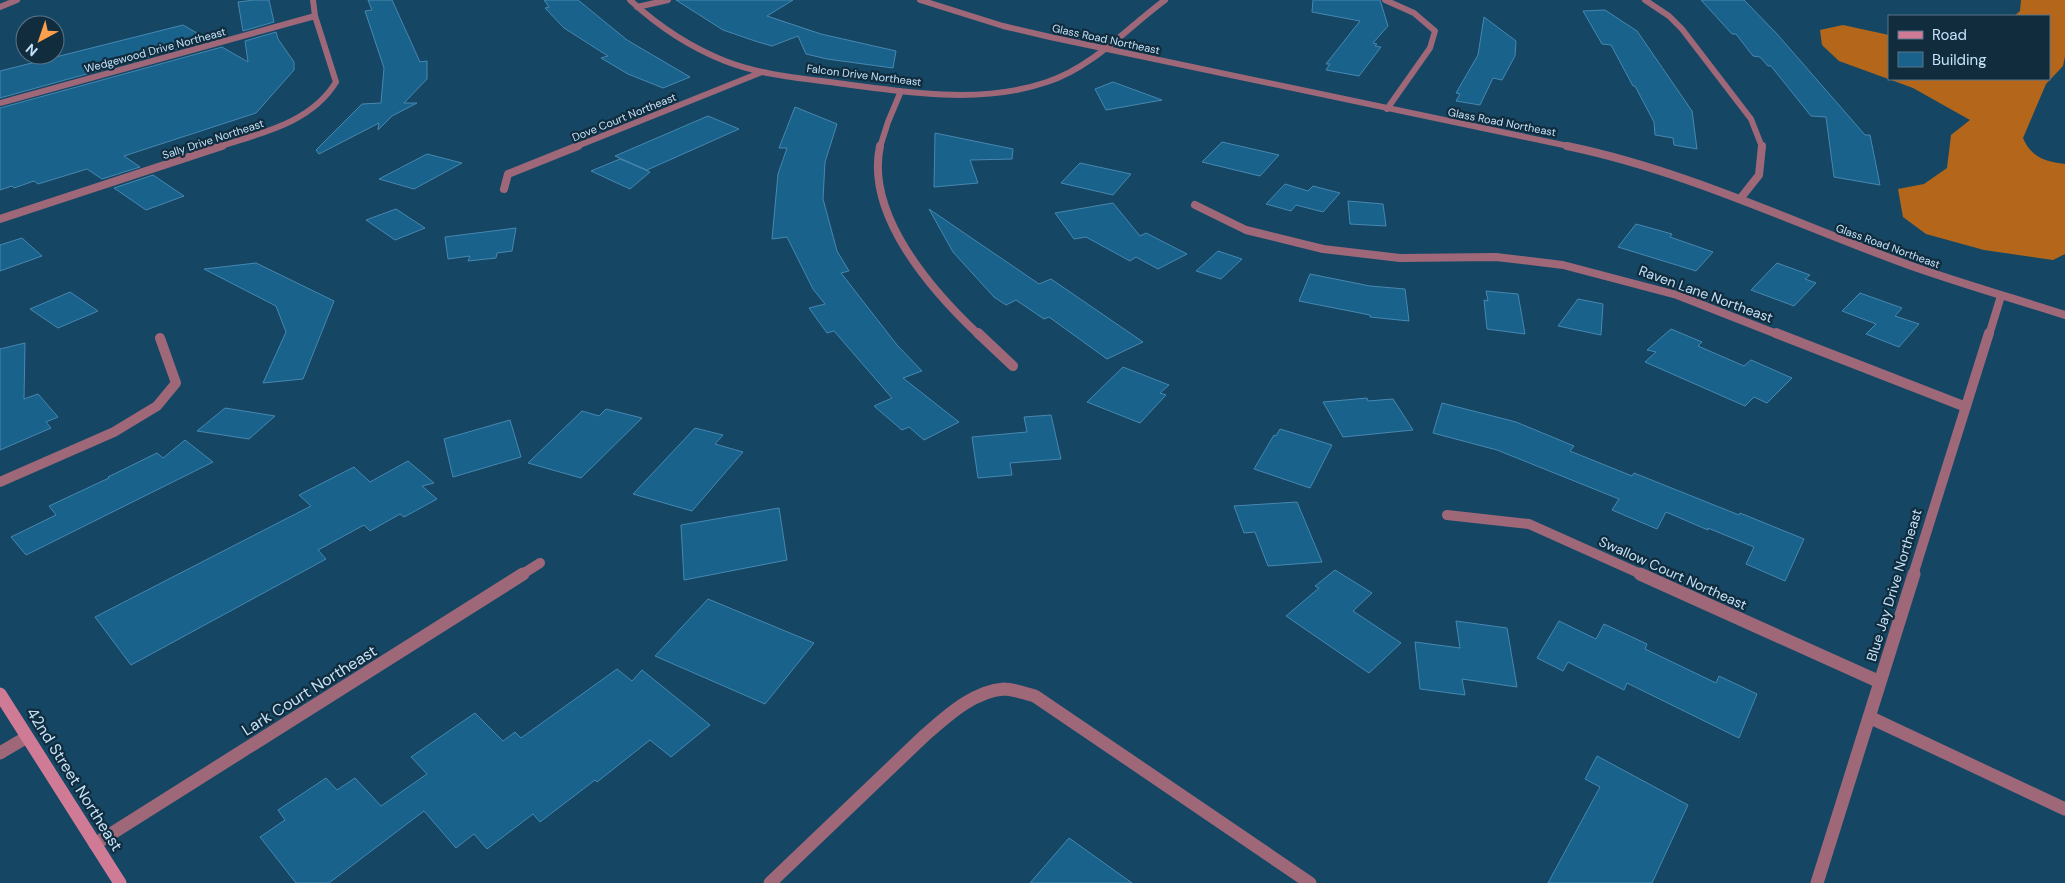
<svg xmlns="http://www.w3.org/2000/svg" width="2065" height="883" font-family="'DM Sans',sans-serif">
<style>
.forest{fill:#b4671a}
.building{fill:#18628c;stroke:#4787b0}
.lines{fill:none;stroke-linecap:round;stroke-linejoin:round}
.service{stroke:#9e6878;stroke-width:13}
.minor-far3{stroke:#9e6878;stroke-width:6}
.minor-far2{stroke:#9e6878;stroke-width:8}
.minor-far1{stroke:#9e6878;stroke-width:10}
.minor{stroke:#9e6878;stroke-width:13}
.tertiary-far1{stroke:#9e6878;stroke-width:6}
.tertiary{stroke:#9e6878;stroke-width:8}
.secondary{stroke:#cf7b96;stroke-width:13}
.labels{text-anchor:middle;stroke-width:4.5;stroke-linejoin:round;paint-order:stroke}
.far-street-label{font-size:11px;fill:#c4e3fa;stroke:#112c3d}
.street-label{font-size:14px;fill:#c4e3fa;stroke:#112c3d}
.near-street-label{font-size:16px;fill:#c4e3fa;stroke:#112c3d}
</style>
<rect width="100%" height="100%" fill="#154765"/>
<!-- forest -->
<path class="forest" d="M 2021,0 L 2065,0 L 2065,56 L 2063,66 L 2046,84 L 2023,138 C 2031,157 2045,162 2065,164 L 2065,254 L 2053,260 L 1984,250 L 1926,234 L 1903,217 L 1898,189 L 1924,184 L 1947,168 L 1951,135 L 1970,120 L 1913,88 L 1839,61 L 1822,45 L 1820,30 L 1843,25 L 1889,35 L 1889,79 L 2049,79 L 2049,16 L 2014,16 L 2020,11 Z"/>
<!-- building -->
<path class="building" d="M 254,0 L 269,0 L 274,22 L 243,31 L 238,2 Z
M 368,0 L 392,0 L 420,62 L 427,61 L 427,79 L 404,103 L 417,103 L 392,116 L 378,130 L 379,123 L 319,154 L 316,150 L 362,104 L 381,103 L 384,68 L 365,11 L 372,10 Z
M 544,0 L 578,0 L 627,40 L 690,77 L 663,88 L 628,74 L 601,58 L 608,56 L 564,28 L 545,8 L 549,7 Z
M 676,0 L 793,0 L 767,16 L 821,34 L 896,51 L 893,68 L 827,59 L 806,54 L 798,36 L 772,46 L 758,42 L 723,30 Z
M 1313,0 L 1380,0 L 1388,26 L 1373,43 L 1377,44 L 1375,46 L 1381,47 L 1359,76 L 1326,70 L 1330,64 L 1326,64 L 1360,21 L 1312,12 Z
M 1701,0 L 1744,0 L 1777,34 L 1865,135 L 1870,135 L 1880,185 L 1834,177 L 1826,117 L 1811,116 L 1771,66 L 1768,66 L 1760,57 L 1753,56 L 1736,34 L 1732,34 Z
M 1605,10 L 1637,31 L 1692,111 L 1697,149 L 1674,145 L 1673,138 L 1655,135 L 1654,122 L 1635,86 L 1633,86 L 1611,45 L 1602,44 L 1583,11 Z
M 1484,17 L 1516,41 L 1515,56 L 1502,80 L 1493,78 L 1480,105 L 1456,101 L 1460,94 L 1456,93 L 1478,55 Z
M 183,25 L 209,40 L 0,98 L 0,71 Z
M 276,32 L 278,39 L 294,62 L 294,70 L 256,113 L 124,156 L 140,167 L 102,179 L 87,169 L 38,184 L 34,181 L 14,188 L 12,186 L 0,190 L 0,108 L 222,47 L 248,62 L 245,41 Z
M 1113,82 L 1162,100 L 1106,110 L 1095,89 Z
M 795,107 L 837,124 L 825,162 L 823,199 L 837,251 L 849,271 L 841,273 L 897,345 L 922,371 L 903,378 L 959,422 L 924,440 L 909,427 L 902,430 L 874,406 L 892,398 L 834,331 L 827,333 L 809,308 L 825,304 L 813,289 L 787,237 L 772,239 L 778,174 L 787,148 L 779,148 Z
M 708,116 L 739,129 L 647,170 L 615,156 Z
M 935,133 L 1013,149 L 1012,159 L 970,160 L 978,183 L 934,187 Z
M 1222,142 L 1279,155 L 1260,176 L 1202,162 Z
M 427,154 L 462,163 L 414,189 L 379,179 Z
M 620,159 L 650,172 L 630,189 L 591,171 Z
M 1080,163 L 1131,174 L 1113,195 L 1061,183 Z
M 153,175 L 184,196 L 146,210 L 114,188 Z
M 1285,184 L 1308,191 L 1313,186 L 1340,193 L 1323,212 L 1296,205 L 1291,211 L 1266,204 Z
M 1348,201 L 1383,204 L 1386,226 L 1350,224 Z
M 1113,203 L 1140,236 L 1146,233 L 1187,254 L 1158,269 L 1136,257 L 1130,261 L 1086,237 L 1074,239 L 1055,213 Z
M 396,209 L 425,228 L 395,240 L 366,220 Z
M 929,209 L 1039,284 L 1051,279 L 1143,342 L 1107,359 L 1049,317 L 1044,319 L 1016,300 L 1006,305 L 994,297 L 953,252 Z
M 1636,224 L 1672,234 L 1670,237 L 1713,252 L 1696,271 L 1618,247 Z
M 516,228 L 512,251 L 497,253 L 496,258 L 468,261 L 470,256 L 448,259 L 445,237 Z
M 22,238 L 42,256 L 0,271 L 0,245 Z
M 1218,251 L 1242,259 L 1221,279 L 1196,271 Z
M 256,263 L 334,301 L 303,379 L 263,383 L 286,332 L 276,306 L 204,269 Z
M 1777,263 L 1810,275 L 1805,279 L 1816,283 L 1794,306 L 1751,290 Z
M 1310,274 L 1370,286 L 1405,289 L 1409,321 L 1370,317 L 1370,315 L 1299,301 Z
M 1486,291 L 1518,294 L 1525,334 L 1487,329 L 1484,300 L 1488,301 Z
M 70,292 L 98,311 L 58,328 L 30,309 Z
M 1860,293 L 1902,308 L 1895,316 L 1919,324 L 1899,347 L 1866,334 L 1876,324 L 1842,311 Z
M 1578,299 L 1603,304 L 1601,335 L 1558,326 Z
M 1671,329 L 1702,342 L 1698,346 L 1744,366 L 1751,360 L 1792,378 L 1767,403 L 1754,397 L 1745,406 L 1645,362 L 1656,352 L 1647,350 Z
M 25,343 L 24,399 L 38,394 L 58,417 L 46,422 L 51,428 L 0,450 L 0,349 Z
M 1123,367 L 1169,385 L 1160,393 L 1166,395 L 1140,423 L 1087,402 Z
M 1367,398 L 1368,401 L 1393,399 L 1413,430 L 1343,437 L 1323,402 Z
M 1442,403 L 1516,422 L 1574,446 L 1570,451 L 1632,476 L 1634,473 L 1739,515 L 1740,513 L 1804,539 L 1785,581 L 1746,564 L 1754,547 L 1708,528 L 1708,530 L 1666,512 L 1657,529 L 1612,510 L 1619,499 L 1497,450 L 1433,433 Z
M 225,408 L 275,416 L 249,439 L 197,431 Z
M 606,409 L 642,418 L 581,478 L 528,463 L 582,411 L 599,416 Z
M 1051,415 L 1061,459 L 1010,463 L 1012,475 L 978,478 L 972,437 L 1027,432 L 1024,417 Z
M 510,420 L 521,457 L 453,477 L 444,439 Z
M 695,428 L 723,435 L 715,444 L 743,452 L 692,511 L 633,494 Z
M 1280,429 L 1332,445 L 1310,488 L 1254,469 L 1274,435 L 1276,436 Z
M 185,440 L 213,462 L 26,555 L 11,537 L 56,515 L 49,506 L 109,478 L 108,477 L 157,453 L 163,458 Z
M 408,461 L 434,483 L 422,486 L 437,499 L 404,517 L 400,514 L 370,531 L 364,525 L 318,550 L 326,559 L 131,665 L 95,617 L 311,506 L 299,495 L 354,467 L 370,482 Z
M 1297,502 L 1322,562 L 1268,566 L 1255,532 L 1244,533 L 1234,506 Z
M 779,508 L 787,560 L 684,580 L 681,525 Z
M 1335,570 L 1372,593 L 1353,611 L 1401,643 L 1369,673 L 1286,616 L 1319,588 L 1315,586 Z
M 708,599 L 814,643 L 765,704 L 655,656 Z
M 1456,621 L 1507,628 L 1517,687 L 1462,679 L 1465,695 L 1420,689 L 1415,642 L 1460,648 Z
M 1559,621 L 1596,639 L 1604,624 L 1647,644 L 1645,649 L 1716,683 L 1719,676 L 1757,694 L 1739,738 L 1627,683 L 1624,690 L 1568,662 L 1563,671 L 1537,658 Z
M 617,669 L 632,681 L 642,670 L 710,725 L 671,757 L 650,740 L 597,782 L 595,780 L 540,822 L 533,814 L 487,849 L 474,834 L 456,848 L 424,811 L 329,883 L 296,883 L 260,837 L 285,820 L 278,810 L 326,778 L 337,790 L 355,778 L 381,806 L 427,774 L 411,757 L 475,713 L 503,741 L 515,732 L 521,738 Z
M 1597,756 L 1688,805 L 1652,883 L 1548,883 L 1600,787 L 1585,779 Z
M 1069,838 L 1132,883 L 1030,883 Z"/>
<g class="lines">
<!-- service -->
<path class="service" d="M 770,883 L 924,736 C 946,717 973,691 1004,689 C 1014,689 1026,694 1035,696 L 1310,883"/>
<!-- minor-far3 -->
<path class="minor-far3" d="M 630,0 C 658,26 690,47 725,61 C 761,75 799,78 837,83 C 906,92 980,105 1047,82 C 1093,67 1127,28 1165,0
M 1385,0 L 1414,13 L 1435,31 L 1430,48 L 1387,109
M 1645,0 L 1669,16 L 1682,29 L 1751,119 L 1762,147
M 0,7 L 17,0
M 637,7 L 668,0
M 0,103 L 315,16
M 218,147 C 261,133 311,123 336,82 L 315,16 L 313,0
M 575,147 L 762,72
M 880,147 L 888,122 L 901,91"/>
<!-- minor-far2 -->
<path class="minor-far2" d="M 880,146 C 865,215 932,291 979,335
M 504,189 L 508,174 L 578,146
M 1740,199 L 1759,175 L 1762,146
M 1195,205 L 1246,230 L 1323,249 L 1400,258 L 1496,257 L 1563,265 L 1677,295 L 1779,335
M 0,219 L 222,146
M 1989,335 L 2001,296"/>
<!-- minor-far1 -->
<path class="minor-far1" d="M 978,333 L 1013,366
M 1776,333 L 1966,407
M 0,482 L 114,432 L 157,406 L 176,383 L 160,338
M 1447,515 L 1529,524 L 1643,575
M 521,575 L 540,563
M 1913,575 L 1989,333"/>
<!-- minor -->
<path class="minor" d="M 1640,574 L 1880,682
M 1869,717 L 2065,809
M 0,753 L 27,737
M 95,844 L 523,574
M 1817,883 L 1914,574"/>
<!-- tertiary-far1 -->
<path class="tertiary-far1" d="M 920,0 L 1003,26 L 1050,37 L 1573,147"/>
<!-- tertiary -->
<path class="tertiary" d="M 1567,146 C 1684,170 1794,223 1906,264 C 1959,283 2012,298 2065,315"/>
<!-- secondary -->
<path class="secondary" d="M 0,694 L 120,883"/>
</g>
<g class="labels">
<!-- far-street labels -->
<g class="far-street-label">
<text transform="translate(1106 39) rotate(12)" y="4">Glass Road Northeast</text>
<text transform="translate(155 50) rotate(-15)" y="4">Wedgewood Drive Northeast</text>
<text transform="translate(864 75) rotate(7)" y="4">Falcon Drive Northeast</text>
<text transform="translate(624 117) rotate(-22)" y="4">Dove Court Northeast</text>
<text transform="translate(1502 122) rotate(11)" y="4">Glass Road Northeast</text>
<text transform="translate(213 139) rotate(-18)" y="4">Sally Drive Northeast</text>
<text transform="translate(1888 246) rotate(20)" y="4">Glass Road Northeast</text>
</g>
<!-- street labels -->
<g class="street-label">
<text transform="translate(1706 294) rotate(20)" y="5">Raven Lane Northeast</text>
<text transform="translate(1673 573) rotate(24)" y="5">Swallow Court Northeast</text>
<text transform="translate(1894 585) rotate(-73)" y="5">Blue Jay Drive Northeast</text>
</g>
<!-- near-street labels -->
<g class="near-street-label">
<text transform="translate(309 690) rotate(-32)" y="6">Lark Court Northeast</text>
<text transform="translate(75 779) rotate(58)" y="6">42nd Street Northeast</text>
</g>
</g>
<!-- legend -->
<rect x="1888" y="15" width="162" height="65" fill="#112c3d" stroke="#597589"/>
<rect x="1898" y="31" width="25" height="8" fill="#cf7b96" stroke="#597589"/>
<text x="1932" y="40" font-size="15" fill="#c4e3fa">Road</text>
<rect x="1898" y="52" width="25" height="15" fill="#18628c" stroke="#597589"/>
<text x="1932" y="65" font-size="15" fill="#c4e3fa">Building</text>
<!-- north arrow -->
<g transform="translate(40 40) rotate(220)"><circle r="24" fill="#112c3d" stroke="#597589"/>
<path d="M0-4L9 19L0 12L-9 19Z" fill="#fa9f4e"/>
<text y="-8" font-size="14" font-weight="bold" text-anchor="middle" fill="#c4e3fa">N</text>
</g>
</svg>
